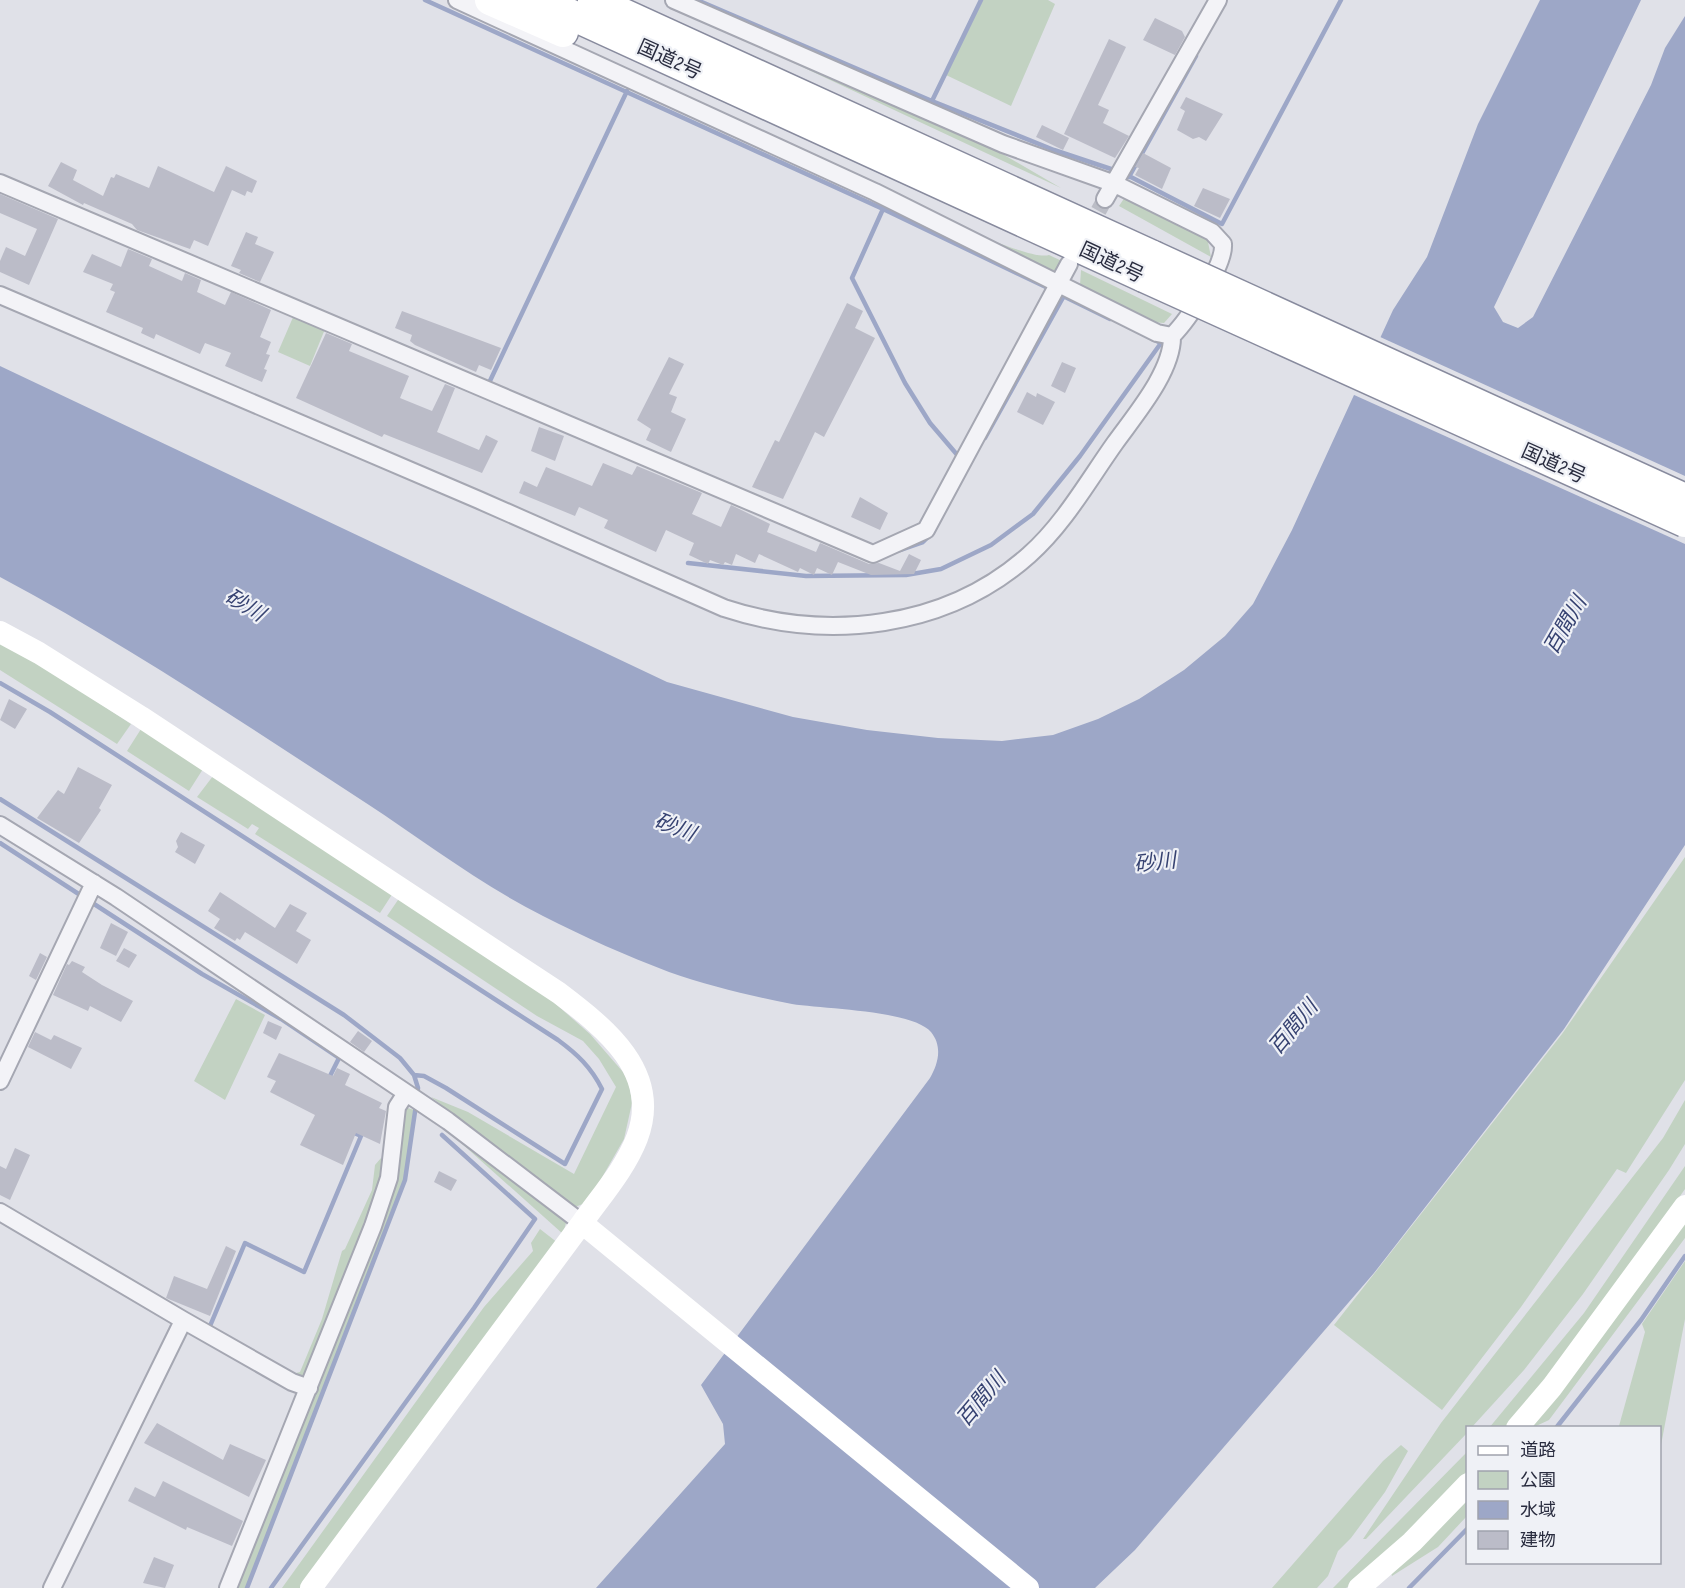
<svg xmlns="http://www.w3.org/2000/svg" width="1685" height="1588" font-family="'Sofia Sans Condensed','Noto Sans JP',sans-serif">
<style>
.green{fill:#c2d2c2}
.water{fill:#9da7c7}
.pier{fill:#e0e1e8}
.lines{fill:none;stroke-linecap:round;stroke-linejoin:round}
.stream{stroke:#9da7c7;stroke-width:4.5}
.building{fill:#bbbcc8}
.street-tunnel{stroke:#bbbdc6;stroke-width:16;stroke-dasharray:16 8;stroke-linecap:butt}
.street-casing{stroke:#a5a7b2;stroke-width:20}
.highway-casing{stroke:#888b9e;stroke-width:33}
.street{stroke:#f3f3f7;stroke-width:16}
.secondary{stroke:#fff;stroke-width:22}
.highway{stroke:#fff;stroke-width:30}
.highway-bridge-casing{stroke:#888b9e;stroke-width:33;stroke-linecap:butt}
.highway-bridge{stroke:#fff;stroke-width:30}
.labels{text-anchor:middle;stroke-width:4.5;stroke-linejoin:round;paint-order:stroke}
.street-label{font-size:20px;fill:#292c3f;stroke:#eff1f6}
.water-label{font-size:21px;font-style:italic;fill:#364271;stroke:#eff1f6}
</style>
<rect width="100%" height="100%" fill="#e0e1e8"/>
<!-- green -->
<path class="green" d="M 983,0 L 1048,0 L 1055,4 L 1011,106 L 946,75 Z
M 776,52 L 999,152 L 1061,188 L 781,57 Z
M 1125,197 L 1207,237 L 1211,257 L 1119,206 Z
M 957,226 C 975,233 1034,260 1049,255 L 1064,262 L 1059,269 L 1049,272 Z
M 1081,270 L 1172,314 L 1164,323 L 1151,322 L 1085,291 L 1080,285 Z
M 294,315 L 325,329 L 310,366 L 278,352 Z
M 0,643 L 55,674 L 131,724 L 117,744 L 0,670 Z
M 141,729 L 203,769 L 189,791 L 127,751 Z
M 213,776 L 393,893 L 380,913 L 255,834 L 259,828 L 252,824 L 248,829 L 197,797 Z
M 1685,857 L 1685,1080 L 1626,1173 L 1617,1169 L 1521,1307 L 1442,1410 L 1334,1325 L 1562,1034 Z
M 400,897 L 541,991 L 590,1034 L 623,1072 L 629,1083 L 632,1103 L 624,1139 L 588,1202 L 575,1207 L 431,1097 L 468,1112 L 574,1174 L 616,1087 L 599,1059 L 583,1041 L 537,1016 L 387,916 Z
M 236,999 L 265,1015 L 225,1100 L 194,1081 Z
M 1685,1100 L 1685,1144 L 1669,1170 L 1583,1294 L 1524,1370 L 1472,1427 L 1468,1428 L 1467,1433 L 1366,1539 L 1363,1539 L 1441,1423 L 1663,1138 Z
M 405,1107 L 414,1110 L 404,1179 L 248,1582 L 245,1588 L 232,1588 L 316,1381 Z
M 441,1125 L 559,1213 L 566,1223 L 563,1234 Z
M 381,1158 L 386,1170 L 308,1375 L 300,1378 L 292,1374 L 300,1372 L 322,1319 L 342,1251 L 345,1249 L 372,1190 L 375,1165 Z
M 1685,1166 L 1685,1189 L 1598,1314 L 1507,1427 L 1489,1428 L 1584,1313 Z
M 1685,1218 L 1685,1238 L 1549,1420 L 1534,1427 L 1527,1428 Z
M 540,1229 L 558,1243 L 302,1588 L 282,1588 L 484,1307 L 533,1251 L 531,1243 Z
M 1685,1261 L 1685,1319 L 1661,1445 L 1660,1428 L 1619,1426 L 1645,1332 L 1642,1324 Z
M 1401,1445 L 1408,1451 L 1385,1492 L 1351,1538 L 1338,1551 L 1328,1576 L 1317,1588 L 1272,1588 L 1383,1461 Z
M 1467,1452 L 1467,1471 L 1438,1504 L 1373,1567 L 1346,1588 L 1333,1588 Z
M 1467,1495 L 1467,1516 L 1438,1547 L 1392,1576 L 1391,1573 Z"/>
<!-- water -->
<path class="water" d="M 1540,0 L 1641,0 L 1494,307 L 1503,322 L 1518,328 L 1533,317 L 1651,85 L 1665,48 L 1685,16 L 1685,845 L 1564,1029 L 1374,1273 L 1135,1550 L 1095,1588 L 596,1588 L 725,1444 L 723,1424 L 701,1385 L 930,1078 C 938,1064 943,1047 931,1032 C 912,1010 823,1009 792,1004 C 751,996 709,986 669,972 C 627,956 584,937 543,916 C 481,885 424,841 366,803 C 246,725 126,644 0,577 L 0,366 L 667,682 L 793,717 L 867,730 L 938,738 L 1002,741 L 1053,735 L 1098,719 L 1139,699 L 1184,670 L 1225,636 L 1253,604 L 1292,530 L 1393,310 L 1427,257 L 1478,124 Z"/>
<!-- pier -->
<path class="pier" d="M 1378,336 L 1685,476 L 1685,544 L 1352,394 Z"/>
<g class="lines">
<!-- stream -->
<path class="stream" d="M 425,0 L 883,209 L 1050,289
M 697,0 L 932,101 L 1054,150 L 1117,171
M 932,101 L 981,0
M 1125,174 L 1222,224 L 1341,0
M 1129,177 L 1196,56
M 883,209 L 852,278 L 905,383 L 930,423 L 959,457
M 1061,295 L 1110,319
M 489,383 L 627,91
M 985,438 L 1065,294
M 900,550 L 923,542 L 933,532
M 688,563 L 806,576 L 906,575 L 941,569 L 991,545 L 1033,514 L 1080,456 L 1161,343 L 1152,339
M 0,683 L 50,712 L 558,1040 C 577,1054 591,1067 602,1089 L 565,1164 L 446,1088 L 424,1076 L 414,1075
M 0,799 L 344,1015 L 400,1058 L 414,1075 L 418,1088 L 417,1097
M 0,843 L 202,974 L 281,1019 L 339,1058 L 328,1080
M 210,1326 L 245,1243 L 304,1272 L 361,1136 L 352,1132
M 1556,1428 L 1641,1320 L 1685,1256
M 247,1588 L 405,1180 L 416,1105
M 271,1588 L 474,1308 L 535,1219 L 442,1135
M 1409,1588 L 1468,1528"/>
</g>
<!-- building -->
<path class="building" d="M 1155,18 L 1182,31 L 1185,37 L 1175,55 L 1143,40 Z
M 1109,39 L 1126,47 L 1098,105 L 1109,110 L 1103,123 L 1129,136 L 1115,158 L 1064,134 Z
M 1186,97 L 1223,114 L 1206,141 L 1199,137 L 1193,139 L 1177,130 L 1185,111 L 1180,108 Z
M 1042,125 L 1069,138 L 1063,150 L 1036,137 Z
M 1143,153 L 1171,168 L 1162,189 L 1135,175 L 1139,168 L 1135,167 Z
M 61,162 L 77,170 L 73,180 L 103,196 L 111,177 L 114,178 L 116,174 L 149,188 L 158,166 L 214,192 L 226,166 L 257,181 L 252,193 L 247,191 L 245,196 L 232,190 L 208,246 L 194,240 L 190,249 L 137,230 L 132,224 L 84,203 L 83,205 L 48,186 Z
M 1203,188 L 1230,199 L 1220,218 L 1194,206 Z
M 0,194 L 58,219 L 29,285 L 0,272 L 0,261 L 6,247 L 25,256 L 37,229 L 0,213 Z
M 246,232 L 258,237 L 255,244 L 274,252 L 260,282 L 239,273 L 241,270 L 231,266 Z
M 128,249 L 152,259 L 149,266 L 182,281 L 185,273 L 201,280 L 197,292 L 225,305 L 231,292 L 271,310 L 260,337 L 271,342 L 266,354 L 270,355 L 264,369 L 267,370 L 262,382 L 225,366 L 231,353 L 205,343 L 200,354 L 156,334 L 154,339 L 141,333 L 143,328 L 106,312 L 115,292 L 110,290 L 113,284 L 83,272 L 92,254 L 121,267 Z
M 847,303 L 863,311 L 855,328 L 875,338 L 824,437 L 815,432 L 783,499 L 752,487 L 775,440 L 779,442 Z
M 402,311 L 501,348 L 491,370 L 479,365 L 476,372 L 415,345 L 410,341 L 412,335 L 395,328 Z
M 326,333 L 352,344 L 349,351 L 409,376 L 400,398 L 432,411 L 445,384 L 455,388 L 437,432 L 479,450 L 486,435 L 498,441 L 482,473 L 384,434 L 382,437 L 296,398 Z
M 669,357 L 684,364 L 669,394 L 677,397 L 671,412 L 686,419 L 671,452 L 646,440 L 651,429 L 637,420 Z
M 1062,362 L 1076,368 L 1065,393 L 1051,386 Z
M 1027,392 L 1036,397 L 1037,393 L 1055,402 L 1043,425 L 1017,412 Z
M 539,427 L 564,436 L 555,461 L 531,451 Z
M 603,463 L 632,475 L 637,466 L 702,493 L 692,514 L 721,527 L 731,505 L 770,524 L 767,532 L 816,552 L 820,543 L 869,564 L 879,563 L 900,571 L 909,554 L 921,560 L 914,574 L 871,575 L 838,562 L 832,575 L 817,568 L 814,575 L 800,568 L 798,572 L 759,554 L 755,563 L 736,554 L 732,565 L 725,562 L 723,565 L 710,560 L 708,564 L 689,555 L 694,543 L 666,530 L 656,552 L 604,528 L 608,520 L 579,507 L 575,516 L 519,493 L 524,481 L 537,487 L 546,467 L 592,486 Z
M 860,497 L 888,513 L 880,530 L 851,517 Z
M 9,699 L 27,709 L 15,729 L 0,720 Z
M 78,767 L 112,785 L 99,808 L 101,810 L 79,843 L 37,818 L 58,790 L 64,794 Z
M 181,832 L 205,845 L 195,864 L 175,852 L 178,847 L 176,841 Z
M 220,892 L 275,928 L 290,904 L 307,913 L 296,931 L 311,940 L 297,964 L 245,932 L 240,940 L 237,938 L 235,941 L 214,928 L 220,919 L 208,911 Z
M 111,923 L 128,932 L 116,956 L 100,948 Z
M 124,948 L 137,955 L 129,968 L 116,961 Z
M 40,953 L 47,957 L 36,980 L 29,976 Z
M 72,961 L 85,967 L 82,972 L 102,985 L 133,1001 L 121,1022 L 90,1006 L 88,1011 L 53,995 L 67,964 L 69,965 Z
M 268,1021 L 282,1027 L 276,1040 L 263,1033 Z
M 358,1031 L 372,1041 L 364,1052 L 350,1042 Z
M 35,1032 L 51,1040 L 54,1035 L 82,1048 L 71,1069 L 28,1047 Z
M 279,1053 L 333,1076 L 337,1068 L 350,1074 L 345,1085 L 382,1103 L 379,1108 L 386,1111 L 380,1144 L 356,1133 L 343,1165 L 300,1145 L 315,1115 L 270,1092 L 276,1081 L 267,1077 Z
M 15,1148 L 30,1155 L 10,1200 L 0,1195 L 0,1166 L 6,1169 Z
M 439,1171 L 457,1180 L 451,1191 L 434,1182 Z
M 226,1246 L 236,1251 L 210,1316 L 166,1298 L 174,1276 L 207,1289 Z
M 157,1423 L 223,1460 L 230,1444 L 266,1460 L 249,1497 L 144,1443 Z
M 163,1481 L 243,1521 L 232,1546 L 187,1527 L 186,1530 L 128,1501 L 135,1487 L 155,1497 Z
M 154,1557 L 174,1565 L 165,1588 L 143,1583 Z"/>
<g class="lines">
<!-- street-tunnel -->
<path class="street-tunnel" d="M 1087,232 L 1105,199"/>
<defs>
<path id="street" d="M 457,0 L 875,192 L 1157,333 L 1172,336
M 0,183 L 873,554 L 926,530 L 1069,264
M 1105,199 L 1218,0
M 0,295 L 479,500 L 724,608 C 827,642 946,629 1029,555 C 1064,524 1088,481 1115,443 C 1135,415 1173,371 1172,336 C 1188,320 1225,265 1223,244 L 1212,232 L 1115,184 L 1003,144 L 674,0
M 0,825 L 116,897 L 448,1121 L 582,1223
M 0,1081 L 94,883
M 0,1212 L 183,1320 L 292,1382 L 309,1388
M 52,1588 L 180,1327
M 228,1588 L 373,1226 L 389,1178 L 397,1107 L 406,1093"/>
<path id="highway" d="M 490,0 L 563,32
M 539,0 L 1144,277
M 593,0 L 1153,256"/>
</defs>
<!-- street casing -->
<use href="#street" class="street-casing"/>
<!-- highway casing -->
<use href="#highway" class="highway-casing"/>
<!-- street -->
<use href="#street" class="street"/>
<!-- secondary -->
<path class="secondary" d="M 0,632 L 39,653 L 141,717 L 559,993 C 605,1028 662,1072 637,1138 C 625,1169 601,1196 582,1223 L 311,1588
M 582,1223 L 1028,1588
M 1517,1428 L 1552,1387 L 1685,1206
M 1359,1588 L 1412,1542 L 1468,1484"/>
<!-- highway -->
<use href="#highway" class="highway"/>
<defs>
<path id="highway-bridge" d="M 1153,256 L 1685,499
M 1144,277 L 1685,522"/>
</defs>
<!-- highway-bridge casing -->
<use href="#highway-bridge" class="highway-bridge-casing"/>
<!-- highway-bridge -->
<use href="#highway-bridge" class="highway-bridge"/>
</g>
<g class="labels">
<!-- street labels -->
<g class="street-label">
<text transform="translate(670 59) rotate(24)" y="7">国道2号</text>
<text transform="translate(1112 262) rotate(25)" y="7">国道2号</text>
<text transform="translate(1554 463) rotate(24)" y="7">国道2号</text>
</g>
<!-- water labels -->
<g class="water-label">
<text transform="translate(245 605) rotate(31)" y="7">砂川</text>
<text transform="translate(1565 625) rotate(-60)" y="7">百間川</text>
<text transform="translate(675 827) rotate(21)" y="7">砂川</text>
<text transform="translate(1155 862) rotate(-6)" y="7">砂川</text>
<text transform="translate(1293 1027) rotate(-50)" y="7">百間川</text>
<text transform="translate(981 1399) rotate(-50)" y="7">百間川</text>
</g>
</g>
<!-- legend -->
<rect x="1466" y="1426" width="195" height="138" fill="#eff1f6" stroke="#a0a2ad" stroke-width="1.5"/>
<rect x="1478" y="1446" width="30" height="9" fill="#ffffff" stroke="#a0a2ad" stroke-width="1.5"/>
<text x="1520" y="1456" font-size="18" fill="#292c3f">道路</text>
<rect x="1478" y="1471" width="30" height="18" fill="#c2d2c2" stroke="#a0a2ad" stroke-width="1.5"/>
<text x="1520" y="1486" font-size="18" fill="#292c3f">公園</text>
<rect x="1478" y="1501" width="30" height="18" fill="#9da7c7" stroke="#a0a2ad" stroke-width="1.5"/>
<text x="1520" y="1516" font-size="18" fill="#292c3f">水域</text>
<rect x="1478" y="1531" width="30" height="18" fill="#bbbcc8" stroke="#a0a2ad" stroke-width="1.5"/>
<text x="1520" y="1546" font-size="18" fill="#292c3f">建物</text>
</svg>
